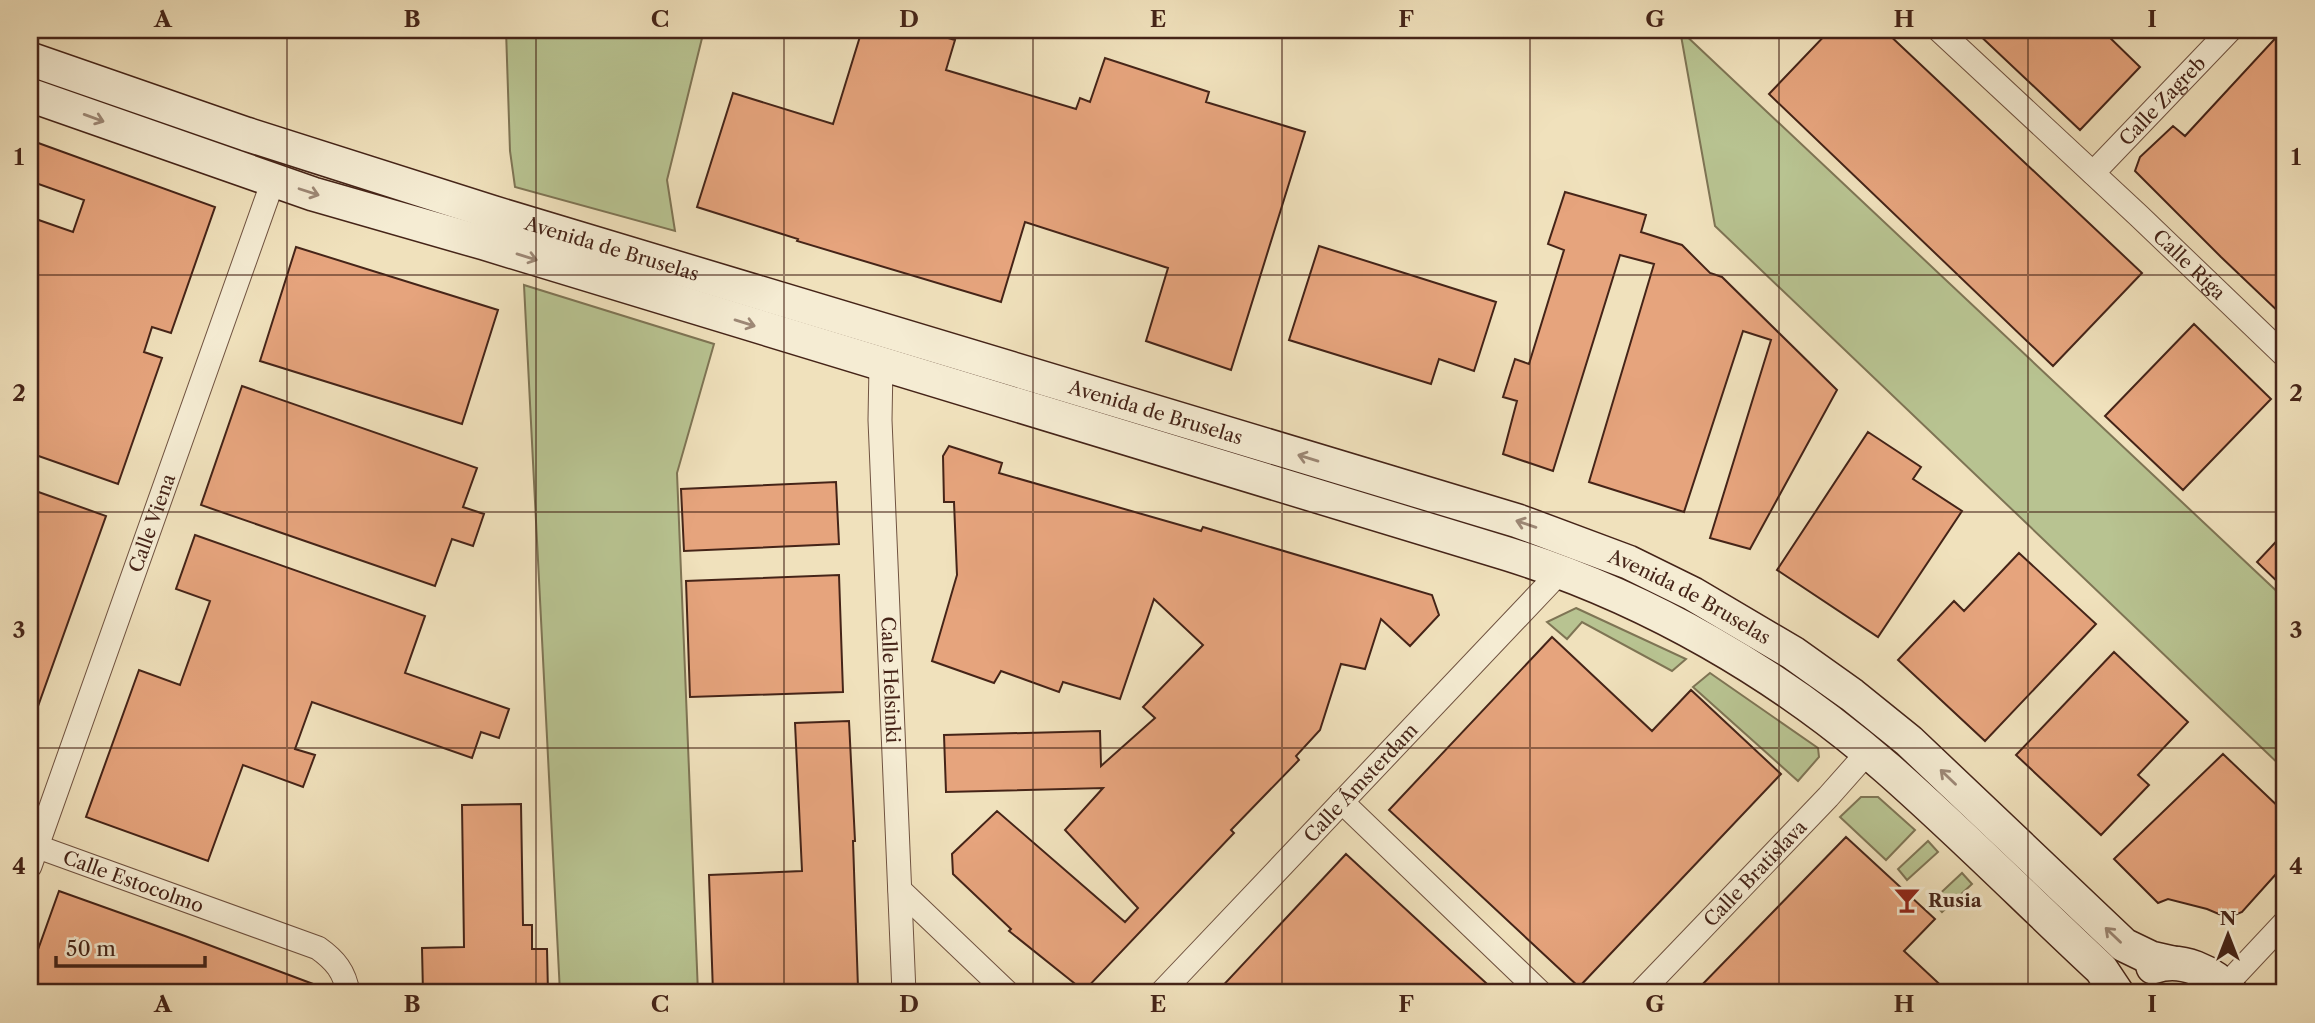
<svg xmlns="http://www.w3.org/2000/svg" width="2315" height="1023" font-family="'Libre Caslon Text',serif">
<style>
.green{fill:#b8c391;stroke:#7e7454;stroke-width:2}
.building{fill:#e6a47d;stroke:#452418;stroke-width:2}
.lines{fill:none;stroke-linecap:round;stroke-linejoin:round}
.minor-casing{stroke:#705341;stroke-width:25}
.secondary-casing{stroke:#452418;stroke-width:36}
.minor{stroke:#f5ecd3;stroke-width:23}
.secondary{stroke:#f5ecd3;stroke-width:33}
.oneway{stroke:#9d8876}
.grid{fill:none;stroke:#452418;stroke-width:2;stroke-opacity:0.55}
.labels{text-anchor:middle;stroke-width:7;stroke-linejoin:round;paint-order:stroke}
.street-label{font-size:19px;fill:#452418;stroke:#f5ecd3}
.poi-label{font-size:19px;font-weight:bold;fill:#452418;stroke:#f5ecd3;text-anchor:start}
.neatline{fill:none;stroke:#452418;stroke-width:2.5}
.grid-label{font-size:23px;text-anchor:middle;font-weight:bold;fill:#452418}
</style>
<rect width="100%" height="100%" fill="#f0e1bc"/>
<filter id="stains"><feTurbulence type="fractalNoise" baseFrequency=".00286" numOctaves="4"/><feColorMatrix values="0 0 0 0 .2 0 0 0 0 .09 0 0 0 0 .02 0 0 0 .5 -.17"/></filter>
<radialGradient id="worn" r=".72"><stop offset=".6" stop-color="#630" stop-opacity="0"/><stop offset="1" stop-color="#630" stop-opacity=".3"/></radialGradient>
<!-- green -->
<path class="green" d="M 506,30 L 704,30 L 667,180 L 675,231 L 515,187 L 510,151 Z
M 1680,30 L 2285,599 L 2285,770 L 1715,226 Z
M 524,285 L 714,344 L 677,473 L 698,993 L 560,993 Z
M 1576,608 L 1686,659 L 1672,671 L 1582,622 L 1567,639 L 1547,622 Z
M 1710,673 L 1818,748 L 1819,757 L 1798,781 L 1693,687 Z
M 1861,797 L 1878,797 L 1915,830 L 1886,860 L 1840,817 Z
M 1928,841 L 1938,852 L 1907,880 L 1898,869 Z
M 1962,873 L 1972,884 L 1942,912 L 1932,901 Z"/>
<!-- building -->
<path class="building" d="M 862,30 L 921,30 L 955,40 L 946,70 L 1076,109 L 1080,98 L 1090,102 L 1105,58 L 1209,92 L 1206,102 L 1305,132 L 1231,370 L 1146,341 L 1168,268 L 1025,222 L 1001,302 L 797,241 L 798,239 L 697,207 L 733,93 L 833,124 Z
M 1830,30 L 1884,30 L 2142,273 L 2053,366 L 1769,94 Z
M 1974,30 L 2102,30 L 2140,67 L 2080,130 Z
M 2283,30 L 2285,30 L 2285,318 L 2221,257 L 2135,171 L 2140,157 L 2173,126 L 2185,136 Z
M 30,140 L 215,207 L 171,333 L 152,327 L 144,352 L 162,358 L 118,484 L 30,453 L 30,217 L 73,232 L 84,200 L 30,181 Z
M 1565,192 L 1646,215 L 1641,232 L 1682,245 L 1710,273 L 1722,277 L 1837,390 L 1750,549 L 1710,538 L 1771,340 L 1743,331 L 1684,512 L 1589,482 L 1654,264 L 1620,255 L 1553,471 L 1503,454 L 1517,401 L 1503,397 L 1515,359 L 1529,364 L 1564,250 L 1548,244 Z
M 1319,246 L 1496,302 L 1474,371 L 1439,359 L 1431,384 L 1289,340 Z
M 296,247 L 498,310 L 462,424 L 260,361 Z
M 2194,324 L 2271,399 L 2183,490 L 2105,416 Z
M 242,386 L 477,468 L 463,507 L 484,514 L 473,546 L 452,539 L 435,586 L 201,505 Z
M 1868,432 L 1921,467 L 1913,479 L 1962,511 L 1878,637 L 1777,570 Z
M 949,446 L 1002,463 L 999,473 L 1201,531 L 1203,527 L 1432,595 L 1439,615 L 1410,646 L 1381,619 L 1365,669 L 1341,664 L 1320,730 L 1296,756 L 1299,760 L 1231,830 L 1234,833 L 1084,991 L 1009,931 L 1011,929 L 953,874 L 952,854 L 997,811 L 1125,922 L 1138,908 L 1065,830 L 1103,788 L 946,792 L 944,735 L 1100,731 L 1101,766 L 1155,718 L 1143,707 L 1203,645 L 1154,599 L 1120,699 L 1063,682 L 1059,692 L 1001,671 L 994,683 L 932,661 L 957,575 L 954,502 L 944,502 L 943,456 Z
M 836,482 L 839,544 L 684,551 L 681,489 Z
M 30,489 L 106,516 L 32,723 L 30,723 Z
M 2285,532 L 2285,589 L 2257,562 Z
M 195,535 L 425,616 L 405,673 L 509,709 L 499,738 L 481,732 L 472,758 L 312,702 L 295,749 L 315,755 L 303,787 L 243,765 L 208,861 L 86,817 L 139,670 L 180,685 L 210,601 L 176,589 Z
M 2019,553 L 2096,624 L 1985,741 L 1898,660 L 1954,601 L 1964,611 Z
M 839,575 L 843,692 L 690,697 L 686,581 Z
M 1552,637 L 1652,731 L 1691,690 L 1781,774 L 1579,987 L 1389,810 Z
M 2114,652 L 2188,722 L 2138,775 L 2149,785 L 2101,835 L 2016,755 Z
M 849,721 L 855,841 L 853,841 L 858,988 L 713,993 L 709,875 L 802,871 L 795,723 Z
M 2223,754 L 2285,813 L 2285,864 L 2242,912 L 2228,918 L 2207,909 L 2168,899 L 2158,903 L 2114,859 Z
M 521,804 L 523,925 L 532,925 L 532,949 L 547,949 L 548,993 L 423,993 L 422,948 L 464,947 L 462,805 Z
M 1846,837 L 1935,919 L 1904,951 L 1949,993 L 1694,993 Z
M 1346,854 L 1451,951 L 1497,993 L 1216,993 Z
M 59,891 L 185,936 L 332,991 L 332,993 L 30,993 L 30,972 Z"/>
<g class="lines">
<defs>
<g id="minor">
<path id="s1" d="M 1939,30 L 2139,216 L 2285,356"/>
<path id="s2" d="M 2093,173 L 2230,30"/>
<path id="s3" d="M 881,365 L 880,420 L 904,993"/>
<path d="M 1342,802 L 1541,993"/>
<path id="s4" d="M 30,844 L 318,948 C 335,960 345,972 348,993"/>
<path id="s5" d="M 30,866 L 273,181"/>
<path d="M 900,890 L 1008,993"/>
<path d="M 2225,986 L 2285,922"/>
<path id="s6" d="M 1161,993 L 1560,572"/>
<path id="s7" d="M 1640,993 L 1828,797 L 1867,753"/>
</g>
<g id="secondary">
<path id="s8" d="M 30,59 L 246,134 L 491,212 L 1518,521 L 1628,562 L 1693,594 L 1793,653 L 1852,695 L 1909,741 L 2124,945 L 2151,958 L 2173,963"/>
<path d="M 30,95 L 313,194 L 484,243 L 1508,554 C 1648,598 1778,673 1888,769 C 1961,833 2030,903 2101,969 L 2117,993"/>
<path d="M 2153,967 C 2181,956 2213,972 2231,993"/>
</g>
</defs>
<!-- minor casing -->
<use href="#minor" class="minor-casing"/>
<!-- secondary casing -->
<use href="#secondary" class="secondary-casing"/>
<!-- minor -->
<use href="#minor" class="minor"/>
<!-- secondary -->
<use href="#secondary" class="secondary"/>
</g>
<!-- one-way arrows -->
<defs><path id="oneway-shaft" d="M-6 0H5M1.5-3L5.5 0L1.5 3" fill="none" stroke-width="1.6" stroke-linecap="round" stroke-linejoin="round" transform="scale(1.75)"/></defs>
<g class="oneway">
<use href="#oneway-shaft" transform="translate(94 118) rotate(20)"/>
<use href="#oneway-shaft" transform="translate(309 192) rotate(18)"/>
<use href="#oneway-shaft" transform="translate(527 257) rotate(17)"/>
<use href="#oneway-shaft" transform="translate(745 323) rotate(17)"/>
<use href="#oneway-shaft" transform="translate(1308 458) rotate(-163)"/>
<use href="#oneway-shaft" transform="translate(1526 524) rotate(-161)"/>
<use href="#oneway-shaft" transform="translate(1948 777) rotate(-136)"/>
<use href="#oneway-shaft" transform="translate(2113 935) rotate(-136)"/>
</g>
<!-- grid -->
<path class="grid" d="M 287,30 L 287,993M 536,30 L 536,993M 784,30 L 784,993M 1033,30 L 1033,993M 1282,30 L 1282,993M 1530,30 L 1530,993M 1779,30 L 1779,993M 2028,30 L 2028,993M 30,275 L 2285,275M 30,512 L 2285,512M 30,748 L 2285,748"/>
<!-- icons -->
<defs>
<symbol id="bar-bare" viewBox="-9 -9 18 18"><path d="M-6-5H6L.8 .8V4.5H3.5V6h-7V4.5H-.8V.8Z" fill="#8f2418" stroke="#f5ecd3" stroke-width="2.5" paint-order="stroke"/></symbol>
</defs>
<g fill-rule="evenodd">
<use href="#bar-bare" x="1888" y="881" width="38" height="38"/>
</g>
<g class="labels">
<!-- street labels -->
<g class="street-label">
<text dy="7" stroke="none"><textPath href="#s2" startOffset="100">Calle Zagreb</textPath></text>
<text dy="7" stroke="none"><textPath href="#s8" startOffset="612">Avenida de Bruselas</textPath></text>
<text dy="7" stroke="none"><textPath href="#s1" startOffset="343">Calle Riga</textPath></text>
<text dy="7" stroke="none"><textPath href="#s8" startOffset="1180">Avenida de Bruselas</textPath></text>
<text dy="7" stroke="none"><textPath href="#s5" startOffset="364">Calle Viena</textPath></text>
<text dy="7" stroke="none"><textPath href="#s8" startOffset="1746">Avenida de Bruselas</textPath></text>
<text dy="7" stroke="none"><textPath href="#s3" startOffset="315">Calle Helsinki</textPath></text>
<text dy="7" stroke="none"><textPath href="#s6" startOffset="290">Calle Ámsterdam</textPath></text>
<text dy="7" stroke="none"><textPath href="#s7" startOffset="166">Calle Bratislava</textPath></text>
<text dy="7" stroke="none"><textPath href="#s4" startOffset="110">Calle Estocolmo</textPath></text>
</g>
<!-- poi labels -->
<g class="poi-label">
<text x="1928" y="907">Rusia</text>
</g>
</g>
<!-- margin -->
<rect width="2315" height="1023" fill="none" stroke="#f0e1bc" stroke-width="77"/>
<!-- north arrow -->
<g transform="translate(2228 935)" stroke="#f5ecd3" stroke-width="5" paint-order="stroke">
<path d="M0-5L12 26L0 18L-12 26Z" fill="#452418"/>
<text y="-10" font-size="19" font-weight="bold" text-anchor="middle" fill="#452418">N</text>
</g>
<!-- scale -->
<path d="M56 956v10h149v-10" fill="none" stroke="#452418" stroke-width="3.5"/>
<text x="66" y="956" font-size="21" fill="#452418" stroke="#f5ecd3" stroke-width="5" paint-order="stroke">50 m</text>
<rect x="38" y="38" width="2238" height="946" class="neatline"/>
<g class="grid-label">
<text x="163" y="27">A</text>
<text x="412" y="27">B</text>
<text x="660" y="27">C</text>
<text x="909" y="27">D</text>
<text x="1158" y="27">E</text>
<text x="1406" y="27">F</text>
<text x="1655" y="27">G</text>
<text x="1904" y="27">H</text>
<text x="2152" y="27">I</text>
<text x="19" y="165">1</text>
<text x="2296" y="165">1</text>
<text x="19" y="401">2</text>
<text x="2296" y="401">2</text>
<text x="19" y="638">3</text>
<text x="2296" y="638">3</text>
<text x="19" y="874">4</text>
<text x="2296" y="874">4</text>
<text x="163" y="1012">A</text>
<text x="412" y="1012">B</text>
<text x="660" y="1012">C</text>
<text x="909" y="1012">D</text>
<text x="1158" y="1012">E</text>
<text x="1406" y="1012">F</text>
<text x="1655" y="1012">G</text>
<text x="1904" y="1012">H</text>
<text x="2152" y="1012">I</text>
</g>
<rect width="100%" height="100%" filter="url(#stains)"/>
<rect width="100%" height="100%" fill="url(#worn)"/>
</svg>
